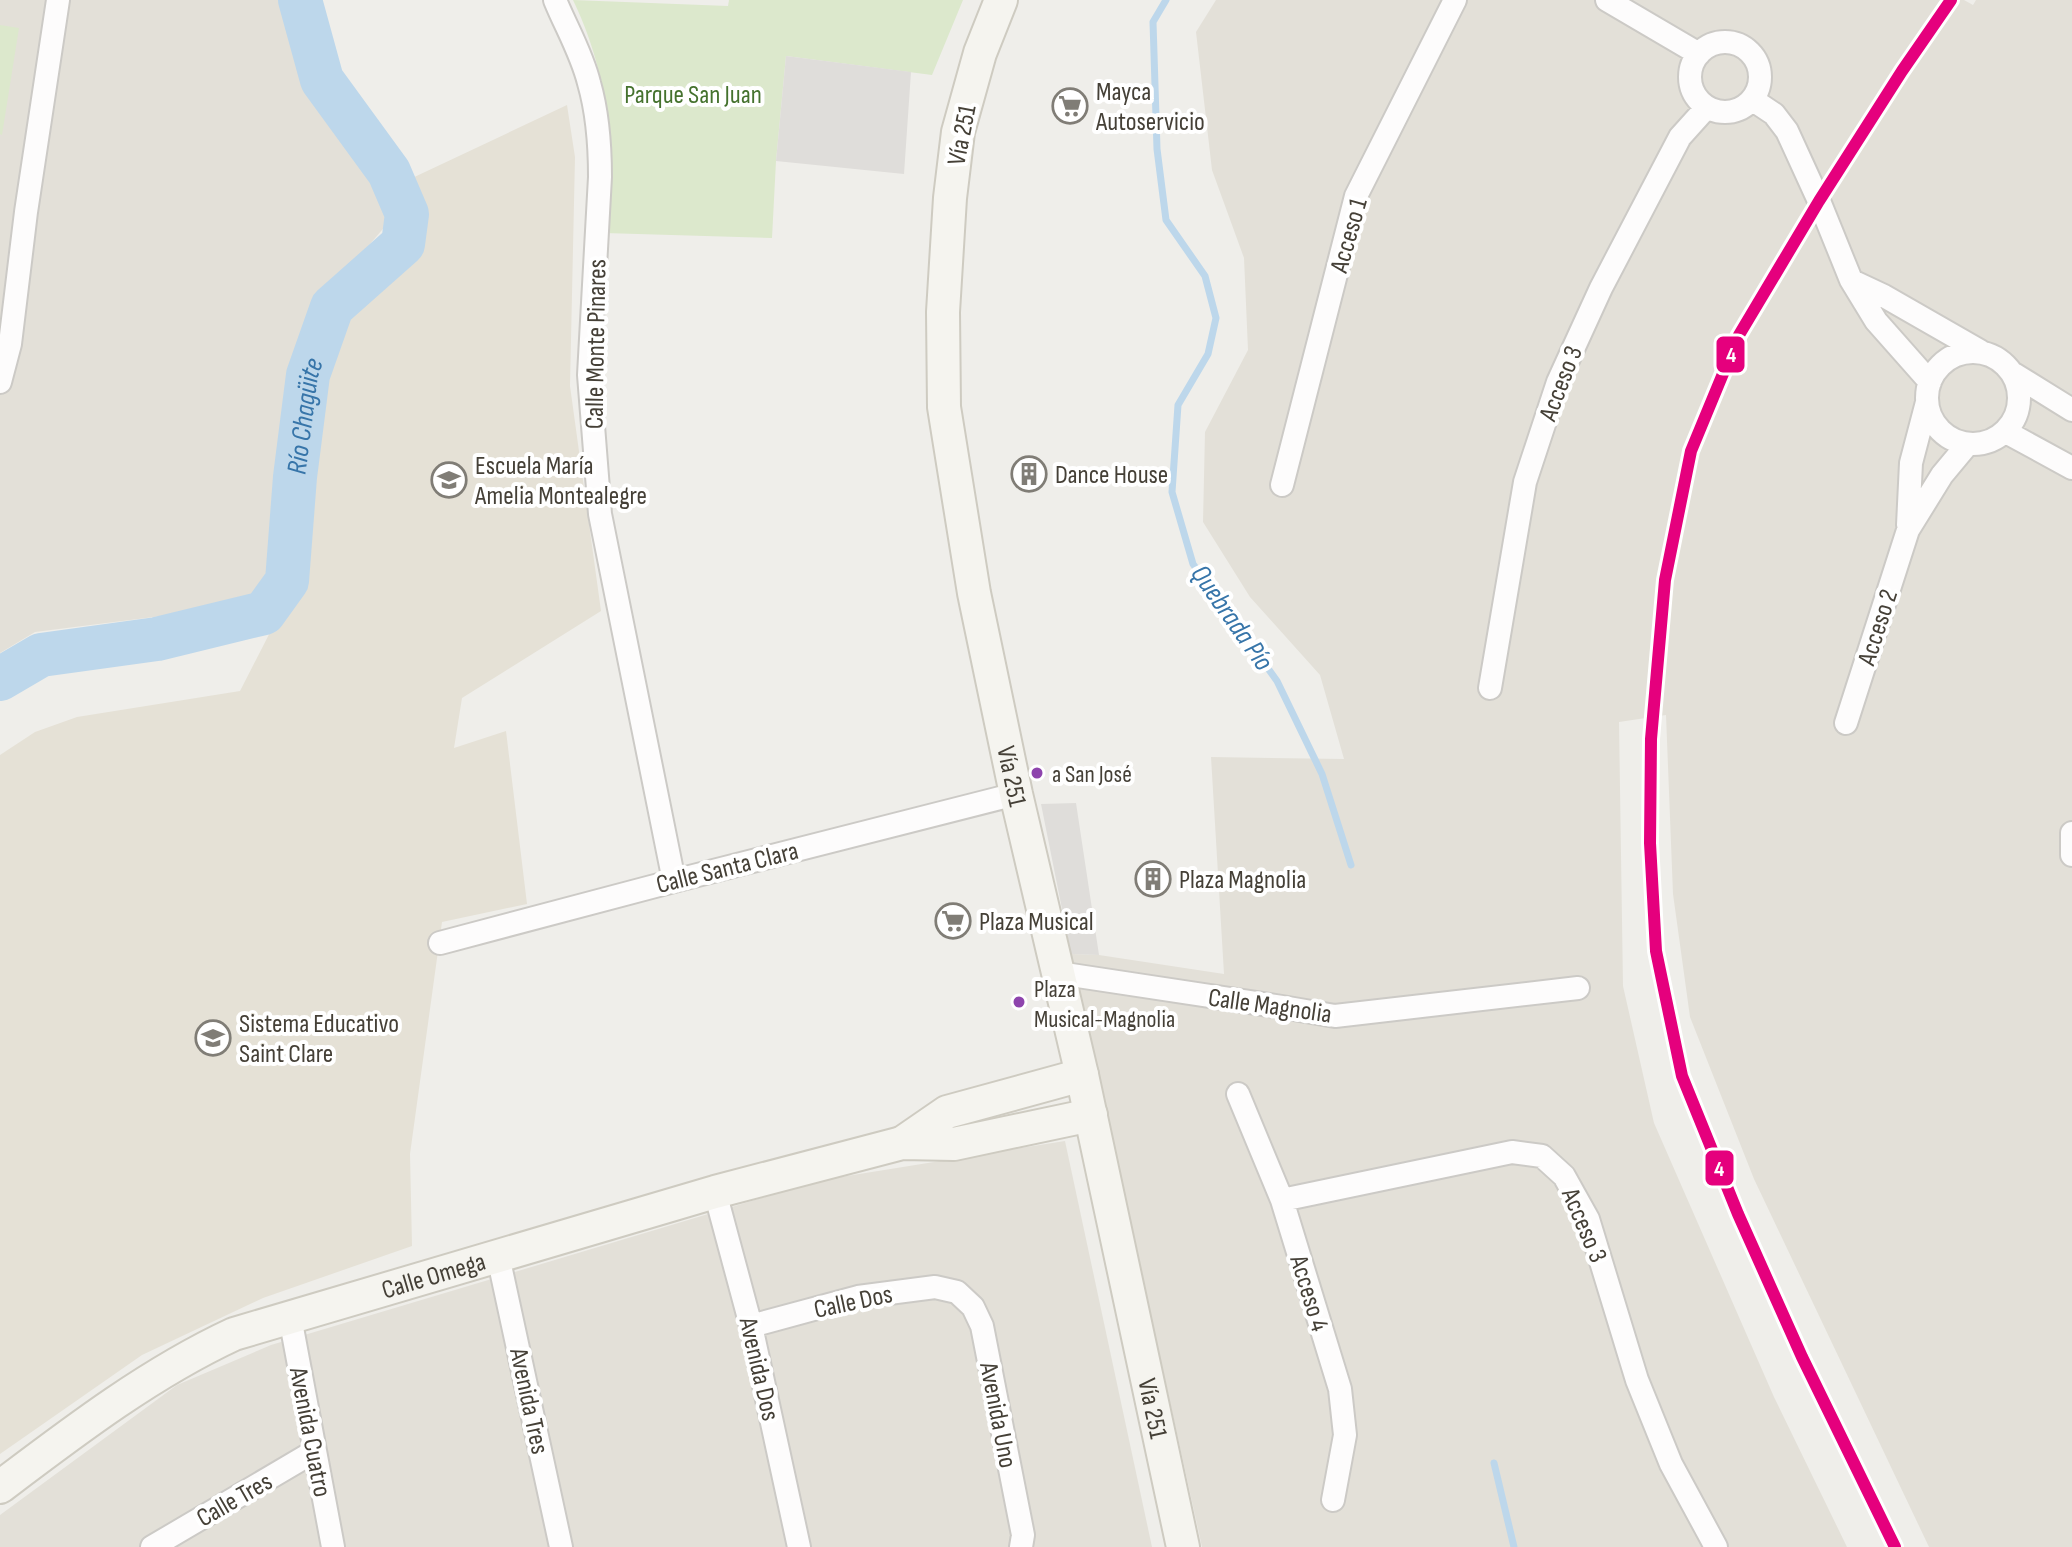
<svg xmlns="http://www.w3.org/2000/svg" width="2072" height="1547" font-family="'Sofia Sans Condensed',sans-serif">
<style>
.residential{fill:#e3e0d8}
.education{fill:#e5e1d6}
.green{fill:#dce8cc}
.parking{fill:#dfddda}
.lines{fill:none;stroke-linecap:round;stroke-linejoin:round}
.stream{stroke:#bdd7eb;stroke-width:7}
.river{stroke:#bdd7eb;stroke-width:44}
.street-casing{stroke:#cccac6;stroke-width:26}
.secondary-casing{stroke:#cecbc1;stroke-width:36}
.street{stroke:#fdfcfc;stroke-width:22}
.secondary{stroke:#f5f4ef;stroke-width:32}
.rail-1-casing{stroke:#fff;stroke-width:18}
.rail-1{stroke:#e5007d;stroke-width:12}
.bus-dot{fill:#8e44ad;stroke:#fff;stroke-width:3}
.labels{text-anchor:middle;stroke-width:8;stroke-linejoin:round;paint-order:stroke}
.bus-label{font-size:24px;fill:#454037;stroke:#fff;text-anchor:start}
.poi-label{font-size:26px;fill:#454037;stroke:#fff;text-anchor:start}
.park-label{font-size:26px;fill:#45722e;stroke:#fff}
.street-label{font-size:26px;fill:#454037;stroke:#fff}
.water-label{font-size:28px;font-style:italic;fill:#3775a9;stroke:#fff}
.line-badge{stroke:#fff;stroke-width:3}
.badge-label{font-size:22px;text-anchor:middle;font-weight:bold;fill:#fff}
</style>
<rect width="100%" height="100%" fill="#efeeea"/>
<!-- residential -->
<path class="residential" d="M 0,0 L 290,0 L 309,77 L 393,217 L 308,317 L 282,437 L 267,587 L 249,605 L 35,632 L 0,653 Z
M 1216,0 L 1964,0 L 1973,5 L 1976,0 L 2072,0 L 2072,1547 L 1929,1547 L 1754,1179 L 1690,1017 L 1673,894 L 1666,715 L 1619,722 L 1623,986 L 1654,1123 L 1774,1397 L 1847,1547 L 1202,1547 L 1071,954 L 1099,955 L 1224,974 L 1211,757 L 1344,759 L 1320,675 L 1250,597 L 1203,522 L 1205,432 L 1248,350 L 1244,258 L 1212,170 L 1196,32 Z
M 1065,1141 L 1152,1547 L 0,1547 L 0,1515 L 177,1385 L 271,1345 L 822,1180 Z"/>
<!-- education -->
<path class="education" d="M 567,105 L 575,157 L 570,386 L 601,611 L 462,698 L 454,748 L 506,731 L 527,904 L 442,922 L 410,1154 L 412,1246 L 263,1298 L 142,1355 L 0,1454 L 0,755 L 35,732 L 77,717 L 240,691 L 307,560 L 321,400 L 345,316 L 412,247 L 418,212 L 408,180 Z"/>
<!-- green -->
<path class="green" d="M 573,0 L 728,6 L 729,0 L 963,0 L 932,75 L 786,56 L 776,161 L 772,238 L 604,233 C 606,204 611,174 609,145 C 606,92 596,48 573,0 Z
M 0,25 L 19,28 L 2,135 L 0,134 Z"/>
<!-- parking -->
<path class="parking" d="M 786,56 L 911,72 L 904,174 L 776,161 Z
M 1076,803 L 1099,955 L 1071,954 L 1041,804 Z"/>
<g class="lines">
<!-- stream -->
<path class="stream" d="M 1166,0 L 1153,22 L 1157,149 L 1166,220 L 1205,276 L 1216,318 L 1208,354 L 1178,405 L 1172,492 L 1193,564 L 1277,681 L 1322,774 L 1351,865
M 1494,1463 L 1514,1547"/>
<!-- river -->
<path class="river" id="s1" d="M 0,679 L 41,655 L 157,639 L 264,613 L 287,581 L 295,477 L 308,375 L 332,307 L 403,244 L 407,214 L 389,172 L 322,80 L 300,0"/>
<defs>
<path id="street" d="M 555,0 C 566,27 582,54 589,83 C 598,114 600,145 600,177 L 589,375 L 600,514 L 674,881
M 1607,0 L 1699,54
M1690 77a35 35 0 1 1 70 0a35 35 0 1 1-70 0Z
M 1753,100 L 1774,114 L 1787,131 L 1819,201 L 1851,280 L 1876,321 L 1930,382
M 1852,281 L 1884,296 L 1980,351
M1927 398a46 46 0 1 1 92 0a46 46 0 1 1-92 0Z
M 2014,374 L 2072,410
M 0,382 L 10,344 L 26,212 L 58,0
M 2006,432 L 2072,468
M 1282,485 L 1356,196 L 1455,0
M 1908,525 L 1911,463 L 1927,402
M 1490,688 L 1525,482 L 1558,382 L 1601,288 L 1680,137 L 1707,107
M 1846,723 L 1908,530 L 1942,475 L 1967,445
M 2072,833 L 2072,855
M 440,943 L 674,881 L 1016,794
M 1058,973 L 1282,1007 L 1335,1016 L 1578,988
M 1238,1094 L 1282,1200 L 1340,1389 L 1345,1435 L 1333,1500
M 715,1192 L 751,1326 L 799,1547
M 1282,1200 L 1512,1152 L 1542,1156 L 1564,1176 L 1588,1219 L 1637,1380 L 1671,1464 L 1716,1547
M 498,1256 L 561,1547
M 290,1317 L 333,1547
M 751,1326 L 858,1297 L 935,1287 L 957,1292 L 973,1307 L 982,1326 L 1023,1535 L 1021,1547
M 152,1547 L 315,1451"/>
<g id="secondary">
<path id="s2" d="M 1001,0 L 980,53 L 958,132 L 950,198 L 943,312 L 944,407 L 974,593 L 1016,794 L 1082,1075 L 1183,1547"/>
<path d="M 902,1143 L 947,1112 L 1082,1075"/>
<path id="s3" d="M 0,1487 C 74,1431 150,1373 234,1334 L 715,1192 L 902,1143 L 954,1144 L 1091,1115"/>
</g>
</defs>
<!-- street casing -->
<use href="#street" class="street-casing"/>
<!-- secondary casing -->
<use href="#secondary" class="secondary-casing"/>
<!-- street -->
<use href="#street" class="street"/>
<!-- secondary -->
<use href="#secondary" class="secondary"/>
<defs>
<path id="rail-1" d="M 1895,1547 L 1802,1357 L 1738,1214 L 1682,1076 L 1656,951 L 1650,843 L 1651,739 L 1665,580 L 1691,451 L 1739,335 L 1819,201 L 1902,71 L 1951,0"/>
</defs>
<!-- rail-1 casing -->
<use href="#rail-1" class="rail-1-casing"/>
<!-- rail-1 -->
<use href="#rail-1" class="rail-1"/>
</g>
<!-- icons -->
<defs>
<symbol id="supermarket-ring" viewBox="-11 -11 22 22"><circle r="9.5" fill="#fff" stroke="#807d76" stroke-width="1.5"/><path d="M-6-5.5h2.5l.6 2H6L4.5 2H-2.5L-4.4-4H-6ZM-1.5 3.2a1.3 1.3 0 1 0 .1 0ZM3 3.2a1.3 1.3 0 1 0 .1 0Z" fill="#807d76"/></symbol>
<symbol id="building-ring" viewBox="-11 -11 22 22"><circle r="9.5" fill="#fff" stroke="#807d76" stroke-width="1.5"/><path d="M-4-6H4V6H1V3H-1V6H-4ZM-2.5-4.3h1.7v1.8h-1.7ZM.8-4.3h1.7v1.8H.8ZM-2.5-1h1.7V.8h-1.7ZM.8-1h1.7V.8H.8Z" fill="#807d76"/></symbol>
<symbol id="school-ring" viewBox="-11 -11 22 22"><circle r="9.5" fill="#fff" stroke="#807d76" stroke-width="1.5"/><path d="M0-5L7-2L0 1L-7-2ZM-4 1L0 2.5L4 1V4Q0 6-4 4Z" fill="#807d76"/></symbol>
</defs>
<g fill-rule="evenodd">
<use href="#supermarket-ring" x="1050" y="86" width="40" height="40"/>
<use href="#building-ring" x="1009" y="454" width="40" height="40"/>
<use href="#school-ring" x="429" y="460" width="40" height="40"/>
<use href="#building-ring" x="1133" y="859" width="40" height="40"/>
<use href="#supermarket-ring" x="933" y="901" width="40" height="40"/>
<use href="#school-ring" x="193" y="1018" width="40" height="40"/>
</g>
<!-- markers -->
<g class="bus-dot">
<circle cx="1037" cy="773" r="7"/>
<circle cx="1019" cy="1002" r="7"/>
</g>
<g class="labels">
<!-- bus labels -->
<g class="bus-label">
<text x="1052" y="782">a San José</text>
<text x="1034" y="997">Plaza<tspan x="1034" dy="30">Musical-Magnolia</tspan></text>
</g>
<!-- poi labels -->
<g class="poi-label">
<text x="1096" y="100">Mayca<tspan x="1096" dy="30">Autoservicio</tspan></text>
<text x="475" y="474">Escuela María<tspan x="475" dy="30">Amelia Montealegre</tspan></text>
<text x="1055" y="483">Dance House</text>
<text x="1179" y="888">Plaza Magnolia</text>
<text x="979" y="930">Plaza Musical</text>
<text x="239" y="1032">Sistema Educativo<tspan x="239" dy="30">Saint Clare</tspan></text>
</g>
<!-- park labels -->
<g class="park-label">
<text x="693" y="103">Parque San Juan</text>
</g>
<!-- street labels -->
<g class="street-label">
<text transform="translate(961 135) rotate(-79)" y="9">Vía 251</text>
<text transform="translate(1348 235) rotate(-74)" y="9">Acceso 1</text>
<text transform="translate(595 344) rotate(-89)" y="9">Calle Monte Pinares</text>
<text transform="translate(1560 383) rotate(-69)" y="9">Acceso 3</text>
<text transform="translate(1877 627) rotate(-72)" y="9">Acceso 2</text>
<text dy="9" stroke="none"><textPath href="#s2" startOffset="790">Vía 251</textPath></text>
<text transform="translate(727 867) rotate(-14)" y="9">Calle Santa Clara</text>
<text transform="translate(1270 1005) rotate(8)" y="9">Calle Magnolia</text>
<text transform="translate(1585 1225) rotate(67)" y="9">Acceso 3</text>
<text dy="9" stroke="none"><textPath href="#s3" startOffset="488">Calle Omega</textPath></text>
<text transform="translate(1310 1293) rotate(73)" y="9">Acceso 4</text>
<text transform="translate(853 1301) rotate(-12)" y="9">Calle Dos</text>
<text transform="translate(760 1369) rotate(77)" y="9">Avenida Dos</text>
<text transform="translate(530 1401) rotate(78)" y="9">Avenida Tres</text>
<text dy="9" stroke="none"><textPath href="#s2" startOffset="1438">Vía 251</textPath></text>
<text transform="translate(999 1415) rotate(79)" y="9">Avenida Uno</text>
<text transform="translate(311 1432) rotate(79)" y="9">Avenida Cuatro</text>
<text transform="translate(234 1499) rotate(-30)" y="9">Calle Tres</text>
</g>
<!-- water labels -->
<g class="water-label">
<text dy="10" stroke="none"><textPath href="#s1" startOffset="480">Río Chagüite</textPath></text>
<text transform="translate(1233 617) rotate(55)" y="10">Quebrada Pío</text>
</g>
</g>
<g class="line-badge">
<rect x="1715" y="335" width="31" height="39" rx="8" fill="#e5007d"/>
<rect x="1704" y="1149" width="31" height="38" rx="8" fill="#e5007d"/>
</g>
<g class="badge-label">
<text x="1731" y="362">4</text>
<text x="1719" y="1176">4</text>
</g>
</svg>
